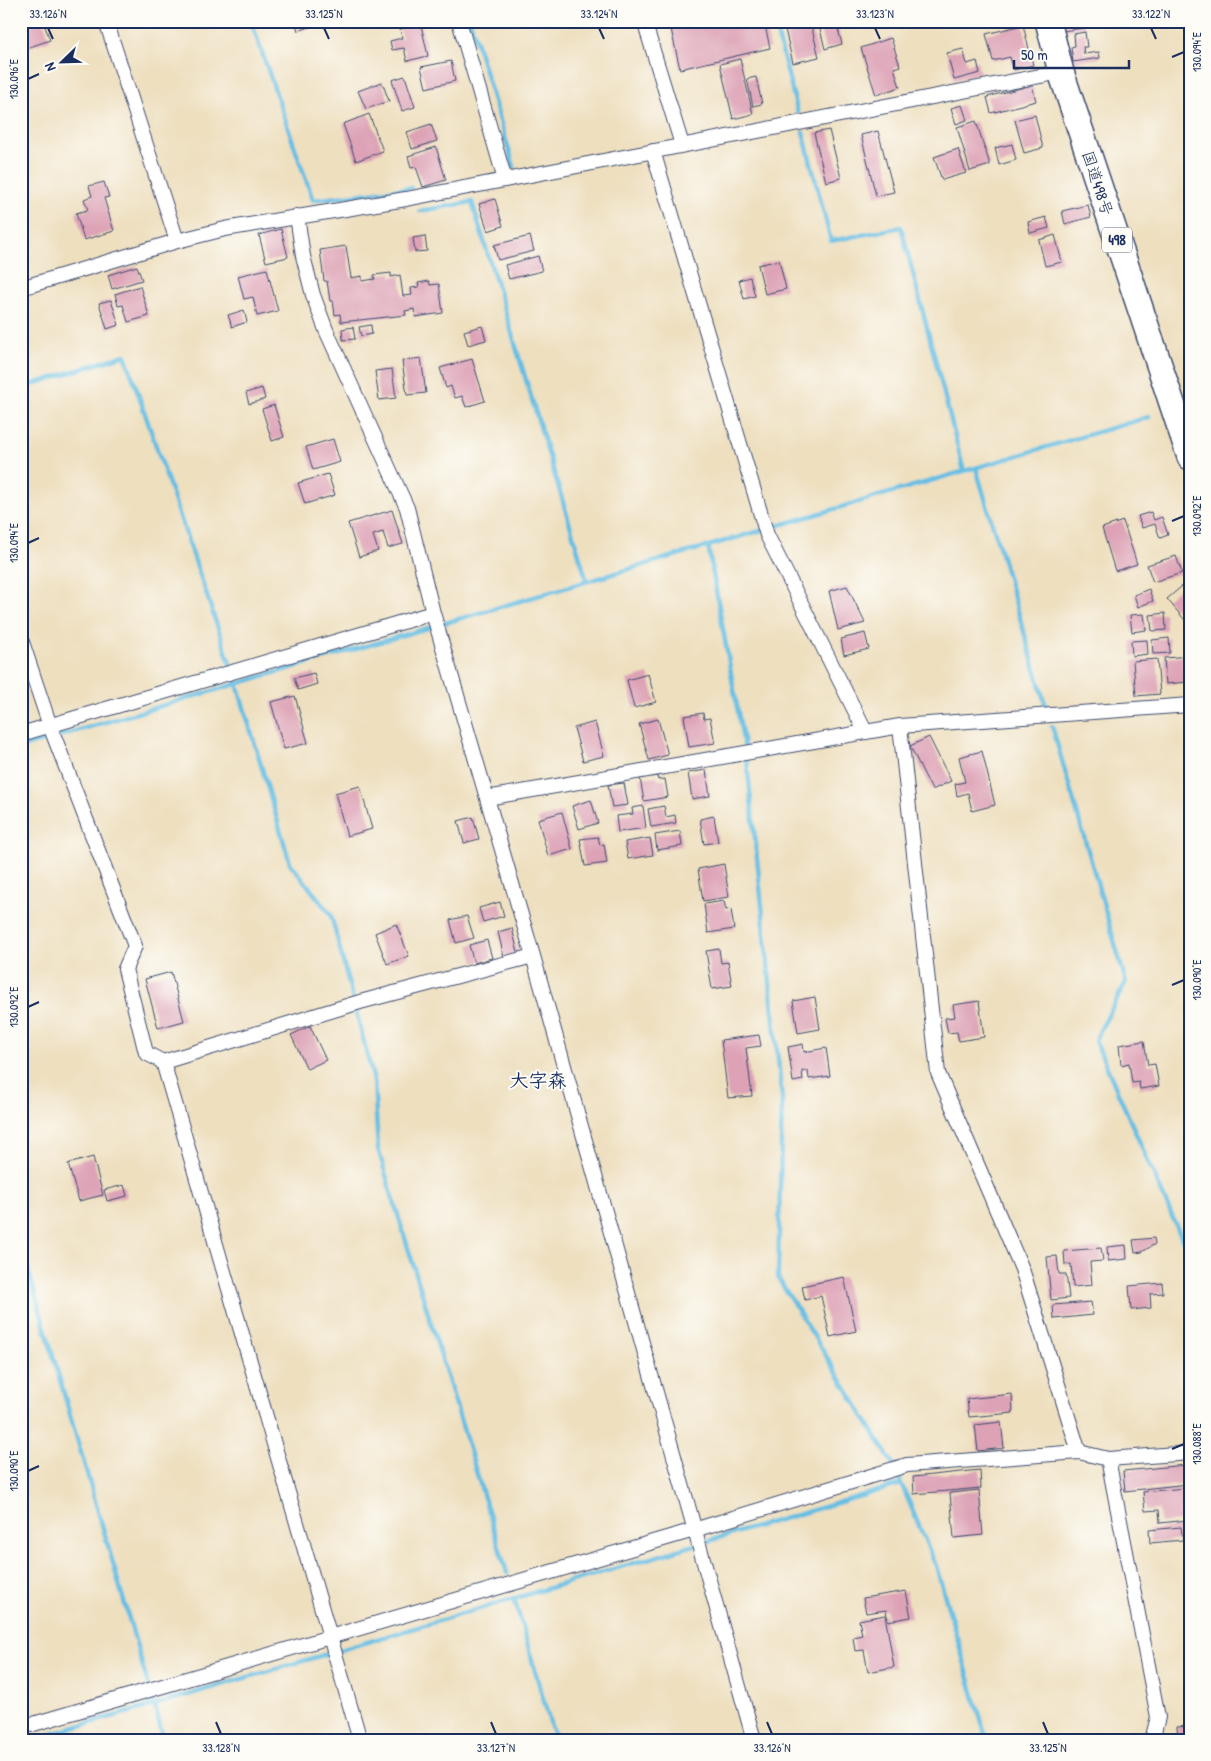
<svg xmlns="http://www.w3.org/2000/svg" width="1211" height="1761" font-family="'Patrick Hand','Klee One',sans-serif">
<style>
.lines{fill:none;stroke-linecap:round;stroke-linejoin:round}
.stream{stroke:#65bee3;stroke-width:4.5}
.building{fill:#dda2b6}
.street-casing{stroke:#3b496d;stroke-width:16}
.highway-casing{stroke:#3b496d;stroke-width:28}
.street{stroke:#fff;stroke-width:14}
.highway{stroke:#fff;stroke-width:25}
.ticks{fill:none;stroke:#1b2f5e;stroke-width:2}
.labels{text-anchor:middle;stroke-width:4;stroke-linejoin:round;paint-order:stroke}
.shield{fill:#fdfcf7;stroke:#5f6c8c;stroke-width:1}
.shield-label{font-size:15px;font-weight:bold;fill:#1b2f5e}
.street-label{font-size:16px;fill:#1b2f5e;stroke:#fdfcf7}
.quarter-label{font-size:19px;font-weight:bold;fill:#1b2f5e;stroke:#fdfcf7}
.neatline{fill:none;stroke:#1b2f5e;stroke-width:2}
.ticks-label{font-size:12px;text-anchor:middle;fill:#1b2f5e}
</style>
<rect width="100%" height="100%" fill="#fdfcf7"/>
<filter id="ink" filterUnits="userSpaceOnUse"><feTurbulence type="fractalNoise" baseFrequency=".02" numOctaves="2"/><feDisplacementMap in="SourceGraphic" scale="10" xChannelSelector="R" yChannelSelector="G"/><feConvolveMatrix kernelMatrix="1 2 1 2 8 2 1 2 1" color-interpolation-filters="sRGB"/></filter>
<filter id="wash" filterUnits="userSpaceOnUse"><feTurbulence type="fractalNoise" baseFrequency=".0096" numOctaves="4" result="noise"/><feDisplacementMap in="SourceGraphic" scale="20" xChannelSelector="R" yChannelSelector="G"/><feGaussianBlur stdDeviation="1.12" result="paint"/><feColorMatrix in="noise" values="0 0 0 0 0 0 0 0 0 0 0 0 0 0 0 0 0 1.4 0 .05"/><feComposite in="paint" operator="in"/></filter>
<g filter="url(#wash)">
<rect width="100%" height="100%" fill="#eedfbf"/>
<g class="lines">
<!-- stream -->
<path class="stream" d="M 251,21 L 313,200 L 411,188
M 470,21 L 514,167
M 774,21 L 798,113
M 803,132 L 831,241 L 901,227 L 964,471
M 420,211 L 472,202 L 587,581
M 21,388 L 125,355 L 237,684 L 290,863 L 331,915 L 374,1081 L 378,1149 L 507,1573
M 976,468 L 1046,707
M 708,546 L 747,762 L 782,1098 L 778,1278 L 893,1464 L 936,1566 L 987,1740
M 1052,726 L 1126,982 L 1095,1040 L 1182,1239 L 1190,1252
M 21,747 L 1149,417
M 21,1245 L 164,1740
M 514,1598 L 555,1740
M 30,1740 L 154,1705 L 901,1484"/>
</g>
<g id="blocks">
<!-- building -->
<path class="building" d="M 21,21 L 43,21 L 50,40 L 21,50 Z
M 295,21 L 315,21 L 316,25 L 298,31 Z
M 706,21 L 764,21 L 770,48 L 680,69 L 671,29 Z
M 783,21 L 810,21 L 819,57 L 793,63 Z
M 818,21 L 836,21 L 842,44 L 825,49 Z
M 865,21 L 884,21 L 884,22 L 867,26 Z
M 1061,21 L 1084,21 L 1085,28 L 1062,31 Z
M 421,25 L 428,56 L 407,61 L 404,48 L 392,50 L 390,41 L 402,38 L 400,29 Z
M 1023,25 L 1033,65 L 1014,70 L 1010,57 L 993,61 L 986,34 Z
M 1085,32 L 1087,47 L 1083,47 L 1084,54 L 1099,52 L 1100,58 L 1073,62 L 1071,47 L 1075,46 L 1074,34 Z
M 891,38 L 900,66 L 894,68 L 900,87 L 876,95 L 861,48 Z
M 963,49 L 967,64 L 977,61 L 980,73 L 954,80 L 947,53 Z
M 740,59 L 753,114 L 733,119 L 720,64 Z
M 451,61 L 455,81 L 426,88 L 421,67 Z
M 405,76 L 415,107 L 402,111 L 392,80 Z
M 756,77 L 762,104 L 753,106 L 747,79 Z
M 382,82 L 389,101 L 366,109 L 358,91 Z
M 1032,85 L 1036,101 L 991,113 L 987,97 Z
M 962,105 L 967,120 L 956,124 L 951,108 Z
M 369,114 L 383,151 L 356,161 L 343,124 Z
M 1035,115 L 1043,148 L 1024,153 L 1015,120 Z
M 976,121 L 990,165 L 970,171 L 957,127 Z
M 431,124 L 437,141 L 412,149 L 407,132 Z
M 829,130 L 841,178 L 826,182 L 814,133 Z
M 878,131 L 894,192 L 876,196 L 861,135 Z
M 1012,144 L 1016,160 L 999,165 L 995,148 Z
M 436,147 L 446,180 L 423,187 L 416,167 L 411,168 L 408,156 Z
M 958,149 L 966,173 L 942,180 L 934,157 Z
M 104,182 L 109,197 L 104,198 L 114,231 L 84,240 L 76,213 L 88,210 L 84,199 L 92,196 L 89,186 Z
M 495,199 L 503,226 L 488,231 L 479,204 Z
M 1088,205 L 1091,217 L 1065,224 L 1062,211 Z
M 1046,217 L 1049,228 L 1030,233 L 1028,222 Z
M 281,229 L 288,257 L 266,262 L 259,235 Z
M 1055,235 L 1062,262 L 1045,266 L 1039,240 Z
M 425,236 L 427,251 L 415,252 L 413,238 Z
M 530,236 L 534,251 L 498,260 L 494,245 Z
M 346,246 L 351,278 L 362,276 L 362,281 L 375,279 L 374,275 L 391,273 L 391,277 L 400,275 L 403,296 L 412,295 L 411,288 L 419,287 L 418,283 L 429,281 L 430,285 L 439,284 L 443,313 L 415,317 L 414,309 L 405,311 L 406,315 L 341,322 L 340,314 L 335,315 L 333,301 L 330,301 L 327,281 L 324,281 L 320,250 Z
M 538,256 L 542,271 L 509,279 L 505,265 Z
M 779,260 L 786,289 L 765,294 L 758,265 Z
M 137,266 L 142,280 L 112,289 L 108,275 Z
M 267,269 L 278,311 L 257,316 L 253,297 L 244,299 L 238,276 Z
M 750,277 L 755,296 L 744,299 L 739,280 Z
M 140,286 L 149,316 L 128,322 L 123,305 L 118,306 L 115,294 Z
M 111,300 L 119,325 L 107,329 L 99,303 Z
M 244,310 L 247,322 L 232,327 L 228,315 Z
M 371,325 L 372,334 L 361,336 L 359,327 Z
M 482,326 L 486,340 L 468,345 L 464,331 Z
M 353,327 L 355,339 L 343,340 L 342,329 Z
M 421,358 L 426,393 L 407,395 L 402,361 Z
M 472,359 L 485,401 L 466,407 L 462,396 L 455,398 L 451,386 L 446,388 L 440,368 Z
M 392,369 L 396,398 L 379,400 L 375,371 Z
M 262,388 L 265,399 L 249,404 L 246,393 Z
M 274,405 L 284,437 L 272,441 L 262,409 Z
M 333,439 L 340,462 L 313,470 L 306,447 Z
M 328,474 L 335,495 L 305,504 L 298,483 Z
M 392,510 L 403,544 L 388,548 L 383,532 L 373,535 L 378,551 L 359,557 L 348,523 Z
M 1151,512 L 1154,520 L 1162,517 L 1168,535 L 1160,538 L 1155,524 L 1142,528 L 1138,516 Z
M 1123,521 L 1137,564 L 1115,571 L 1102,528 Z
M 1176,556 L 1182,573 L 1153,582 L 1147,565 Z
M 1188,581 L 1190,584 L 1190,626 L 1167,599 Z
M 847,586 L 865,623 L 838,630 L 829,591 Z
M 1149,589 L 1153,601 L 1138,607 L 1134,595 Z
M 1165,613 L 1166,630 L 1152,631 L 1150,615 Z
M 1144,614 L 1146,630 L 1132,632 L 1130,615 Z
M 865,633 L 869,649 L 844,655 L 841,639 Z
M 1169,638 L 1170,653 L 1153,654 L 1152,640 Z
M 1147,640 L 1148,654 L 1132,656 L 1131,641 Z
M 1190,656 L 1190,665 L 1187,666 L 1189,682 L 1166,684 L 1164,658 Z
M 1157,659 L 1160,694 L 1136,696 L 1133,661 Z
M 314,673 L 317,684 L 298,690 L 294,678 Z
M 648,674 L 656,702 L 634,708 L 627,680 Z
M 295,696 L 308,743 L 284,749 L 271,702 Z
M 703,713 L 704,719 L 710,718 L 715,743 L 689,747 L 684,716 Z
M 658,719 L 668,755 L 649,760 L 639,724 Z
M 595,722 L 604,756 L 583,761 L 574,728 Z
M 929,737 L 951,781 L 932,790 L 910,746 Z
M 982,751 L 995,805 L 972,811 L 968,793 L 957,796 L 955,784 L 965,782 L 959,757 Z
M 706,770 L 710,796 L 692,799 L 688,773 Z
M 657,776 L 658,780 L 665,779 L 668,797 L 644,801 L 640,778 Z
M 624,783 L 628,805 L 612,807 L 608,785 Z
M 360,786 L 372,829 L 347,836 L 335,793 Z
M 591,800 L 598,823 L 579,829 L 572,806 Z
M 643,806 L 646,828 L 618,832 L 616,816 L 633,814 L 632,808 Z
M 664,806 L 666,817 L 675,815 L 676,823 L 651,827 L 648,809 Z
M 562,812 L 572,849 L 548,856 L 538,819 Z
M 714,816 L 718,842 L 704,844 L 700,819 Z
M 473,817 L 479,839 L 464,843 L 458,821 Z
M 680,831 L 682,846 L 657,850 L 655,835 Z
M 598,837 L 600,845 L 604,844 L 607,863 L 585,866 L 580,839 Z
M 650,838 L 653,855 L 628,859 L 625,842 Z
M 724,864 L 729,897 L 703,901 L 698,869 Z
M 724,901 L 726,910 L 731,909 L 734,929 L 708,933 L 704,904 Z
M 500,902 L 504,916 L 483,922 L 479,908 Z
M 467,916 L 474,938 L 456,943 L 450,920 Z
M 396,924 L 409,956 L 387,964 L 375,933 Z
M 512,928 L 518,953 L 504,957 L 498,932 Z
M 487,940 L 492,958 L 474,963 L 469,945 Z
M 719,949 L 721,963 L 728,962 L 732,986 L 712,989 L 706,951 Z
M 171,972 L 184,1021 L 158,1028 L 145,979 Z
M 815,997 L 820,1029 L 798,1033 L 793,1001 Z
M 979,1001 L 984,1037 L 959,1041 L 957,1032 L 948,1033 L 945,1018 L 955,1017 L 953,1005 Z
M 310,1026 L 326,1060 L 307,1069 L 291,1035 Z
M 759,1035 L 761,1046 L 746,1048 L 752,1096 L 728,1098 L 721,1040 Z
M 1144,1041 L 1148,1065 L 1155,1064 L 1159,1086 L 1140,1089 L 1139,1082 L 1132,1083 L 1129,1063 L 1121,1065 L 1119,1045 Z
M 803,1044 L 804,1052 L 826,1048 L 830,1076 L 809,1079 L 808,1071 L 802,1071 L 803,1080 L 793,1082 L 788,1047 Z
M 93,1157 L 103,1195 L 79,1201 L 68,1164 Z
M 124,1185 L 127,1196 L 107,1201 L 104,1190 Z
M 1154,1238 L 1155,1244 L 1142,1252 L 1135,1253 L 1133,1240 Z
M 1126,1245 L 1127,1259 L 1108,1261 L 1107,1247 Z
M 1101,1248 L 1103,1261 L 1090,1262 L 1092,1285 L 1073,1287 L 1071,1264 L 1065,1265 L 1064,1251 Z
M 1057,1256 L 1059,1274 L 1066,1274 L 1069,1298 L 1051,1300 L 1047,1257 Z
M 844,1277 L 856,1331 L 830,1337 L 821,1296 L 805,1300 L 802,1286 Z
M 1162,1283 L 1163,1293 L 1150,1294 L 1151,1308 L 1131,1310 L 1129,1286 Z
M 1091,1302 L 1093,1315 L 1054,1319 L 1053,1305 Z
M 1012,1394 L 1013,1413 L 969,1417 L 967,1399 Z
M 1001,1422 L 1004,1448 L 978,1451 L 975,1425 Z
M 1186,1465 L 1188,1484 L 1125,1491 L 1123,1471 Z
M 980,1470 L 981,1488 L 914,1494 L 913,1477 Z
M 1184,1488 L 1188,1520 L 1160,1523 L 1159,1510 L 1145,1511 L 1143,1492 Z
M 979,1490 L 983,1535 L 954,1538 L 950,1493 Z
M 1181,1527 L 1183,1540 L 1150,1543 L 1149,1530 Z
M 906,1591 L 911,1617 L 888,1621 L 886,1610 L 866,1613 L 863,1598 Z
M 885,1615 L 894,1667 L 868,1672 L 864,1650 L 855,1651 L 853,1637 L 862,1635 L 859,1620 Z
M 1190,1726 L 1190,1740 L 1178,1740 L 1177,1727 Z"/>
</g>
</g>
<g filter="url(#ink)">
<use href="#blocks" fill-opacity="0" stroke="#3b496d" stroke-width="1"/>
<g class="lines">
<defs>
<path id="street" d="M 106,21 L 177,241
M 459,21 L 505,180
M 644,21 L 682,145
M 653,151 L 767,535 L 865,731
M 297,216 L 303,256 L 313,295 L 326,330 L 407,508 L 433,613 L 533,956 L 754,1740
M 21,288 L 177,241 L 225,229 L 406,199 L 505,180 L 1061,72
M 21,639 L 50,726 L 135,946 L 125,969 L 146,1053 L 163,1062 L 360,1002 L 533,956
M 900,726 L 938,1073 L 1022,1269 L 1079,1452
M 21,734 L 433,613
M 487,798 L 900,726 L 1190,705
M 163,1062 L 360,1740
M 1108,1459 L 1158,1717 L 1152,1740
M 21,1723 L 30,1725 L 694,1530 L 907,1465 L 1079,1452 L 1108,1459 L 1190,1453"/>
<path id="highway" d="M 1048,21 L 1061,72 L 1190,457"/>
</defs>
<!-- street casing -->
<use href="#street" class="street-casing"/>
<!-- highway casing -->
<use href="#highway" class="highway-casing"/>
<!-- street -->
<use href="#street" class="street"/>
<!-- highway -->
<use href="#highway" class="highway"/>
</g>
</g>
<!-- ticks -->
<path class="ticks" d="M 48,28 L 53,39M 324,28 L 329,39M 599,28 L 604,39M 875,28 L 880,39M 1151,28 L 1156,39M 1172,57 L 1184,52M 28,79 L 39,74M 1172,521 L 1184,516M 28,543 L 39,538M 1172,985 L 1184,980M 28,1007 L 39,1002M 1172,1449 L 1184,1444M 28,1471 L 39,1466M 216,1722 L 221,1734M 491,1722 L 496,1734M 767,1722 L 772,1734M 1043,1722 L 1048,1734"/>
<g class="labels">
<!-- shield labels -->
<rect class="shield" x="1102" y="227.5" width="30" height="25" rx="4"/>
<g class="shield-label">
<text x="1117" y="245">498</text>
</g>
<!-- street labels -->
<g class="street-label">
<text transform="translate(1098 183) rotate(72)" y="6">国道498号</text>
</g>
<!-- quarter labels -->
<g class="quarter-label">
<text x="538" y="1087">大字森</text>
</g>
</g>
<!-- margin -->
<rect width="1211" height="1761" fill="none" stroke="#fdfcf7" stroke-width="55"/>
<!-- north arrow -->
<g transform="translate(62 62) rotate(247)" stroke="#fdfcf7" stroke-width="4" paint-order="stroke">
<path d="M0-4L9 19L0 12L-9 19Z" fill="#1b2f5e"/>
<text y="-8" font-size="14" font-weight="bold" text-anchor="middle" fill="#1b2f5e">N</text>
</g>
<!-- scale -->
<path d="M1014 60v8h115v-8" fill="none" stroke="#1b2f5e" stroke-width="2.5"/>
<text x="1021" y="60" font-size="15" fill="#1b2f5e" stroke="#fdfcf7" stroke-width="4" paint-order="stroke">50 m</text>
<rect x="28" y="28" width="1156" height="1706" class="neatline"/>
<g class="ticks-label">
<text x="48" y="18">33.126°N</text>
<text x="324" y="18">33.125°N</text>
<text x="599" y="18">33.124°N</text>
<text x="875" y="18">33.123°N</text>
<text x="1151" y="18">33.122°N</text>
<text transform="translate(1197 52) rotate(-90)" y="4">130.094°E</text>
<text transform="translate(14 79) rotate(-90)" y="4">130.096°E</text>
<text transform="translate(1197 516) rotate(-90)" y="4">130.092°E</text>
<text transform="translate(14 543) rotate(-90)" y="4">130.094°E</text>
<text transform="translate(1197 980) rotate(-90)" y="4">130.090°E</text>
<text transform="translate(14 1007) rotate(-90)" y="4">130.092°E</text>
<text transform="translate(1197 1444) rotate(-90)" y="4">130.088°E</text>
<text transform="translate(14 1471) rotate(-90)" y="4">130.090°E</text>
<text x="221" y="1752">33.128°N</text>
<text x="496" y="1752">33.127°N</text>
<text x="772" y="1752">33.126°N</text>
<text x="1048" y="1752">33.125°N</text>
</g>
</svg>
